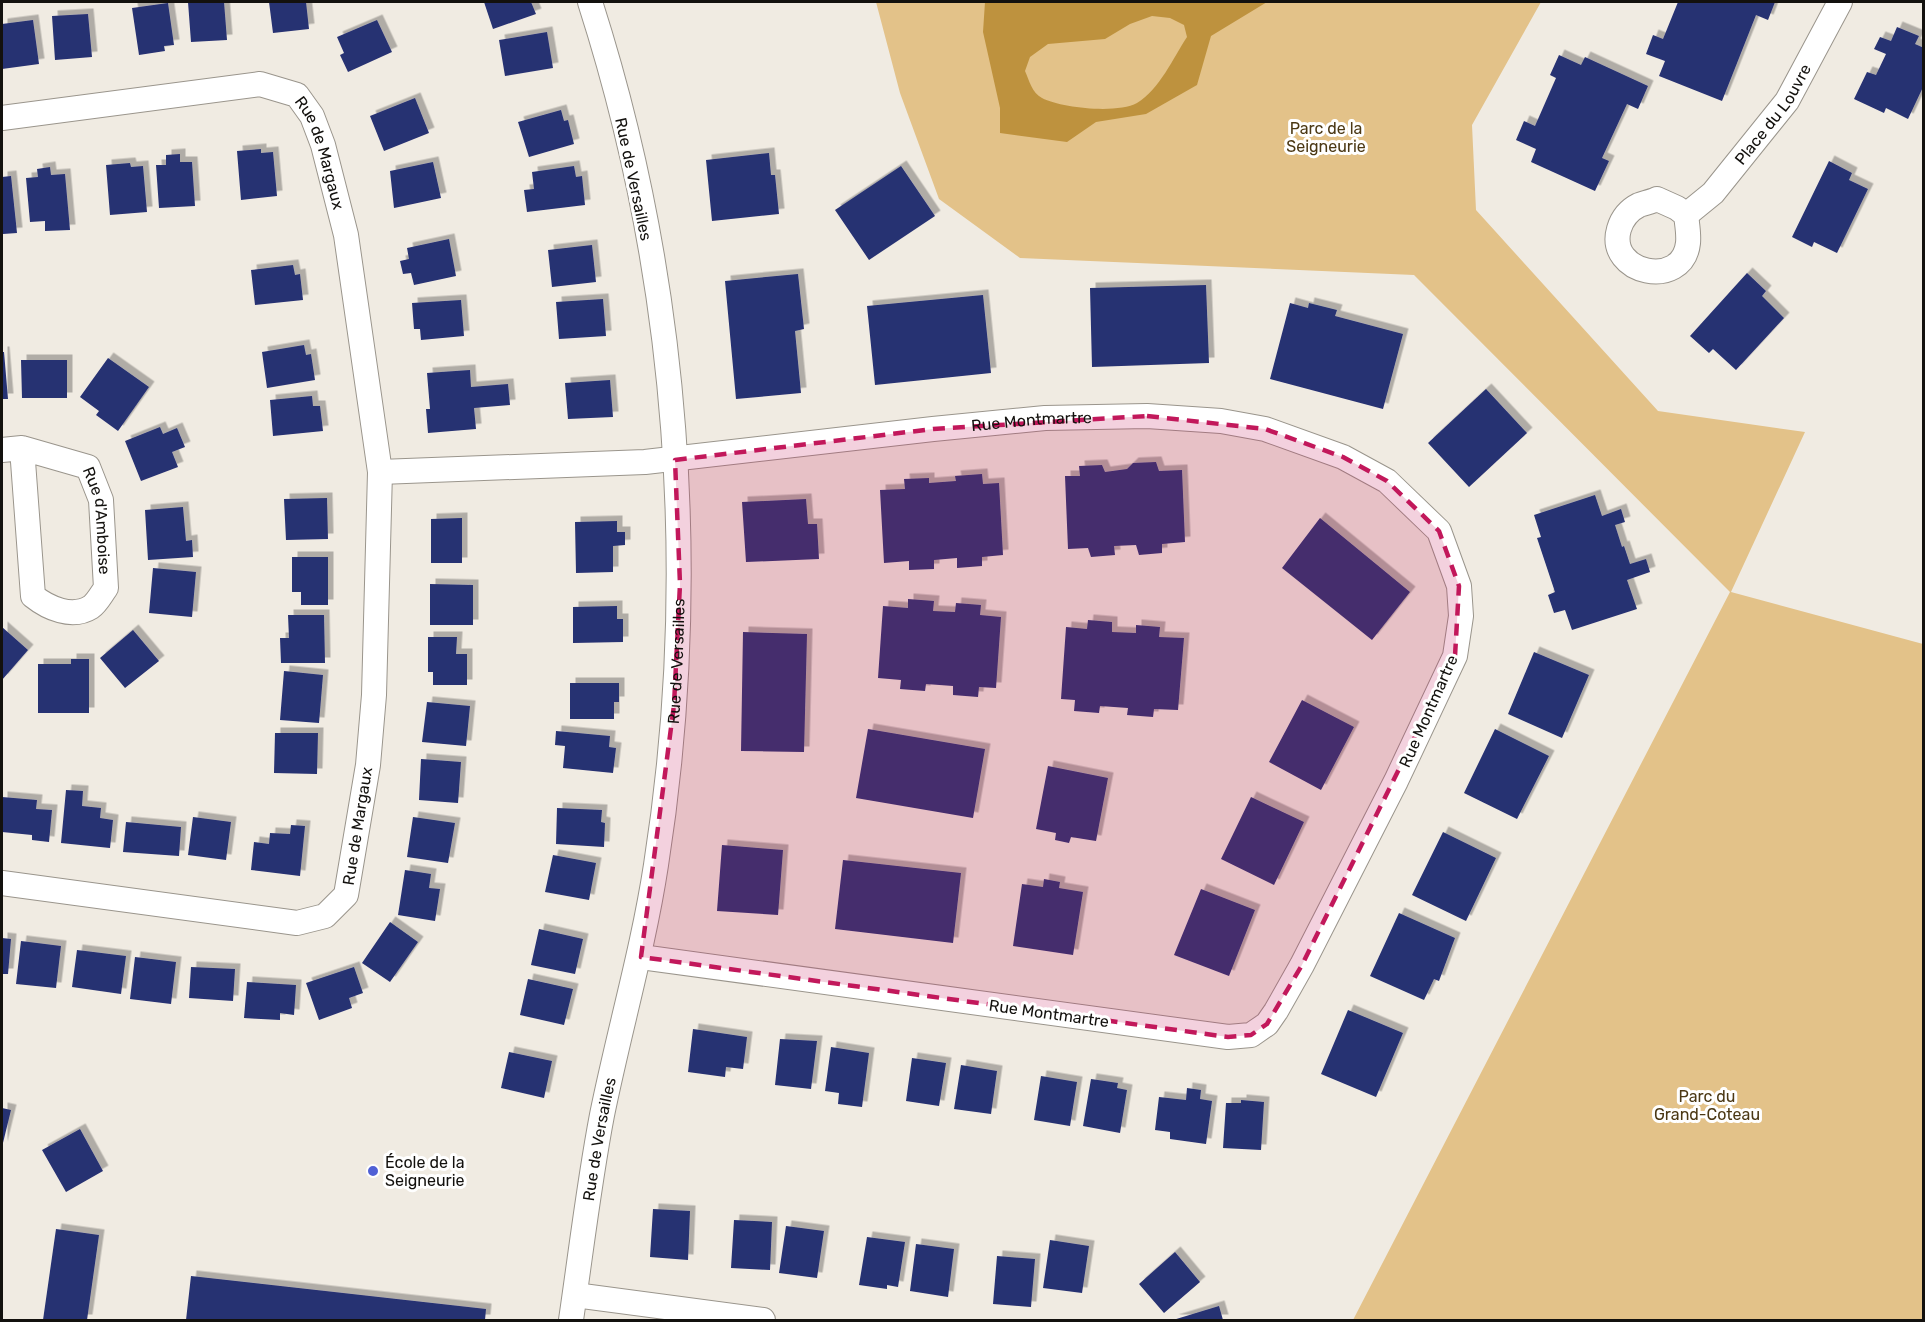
<svg xmlns="http://www.w3.org/2000/svg" width="1925" height="1322" font-family="Rubik,sans-serif">
<style>
.green{fill:#e3c289}
.water{fill:#be923e;fill-rule:evenodd}
.building{fill:#273072;filter:url(#shadow)}
.lines{fill:none;stroke-linecap:round;stroke-linejoin:round}
.minor-casing{stroke:#9a958c;stroke-width:26}
.minor{stroke:#fff;stroke-width:24}
.marked{fill:#c2185b;fill-opacity:0.2;stroke:#c2185b;stroke-width:4.5;stroke-dasharray:12 8;stroke-linejoin:round}
.poi-dot{fill:#5060d5;stroke:#fff;stroke-width:2}
.labels{text-anchor:middle;stroke-width:6;stroke-linejoin:round;paint-order:stroke}
.street-label{font-size:16px;fill:#13110e;stroke:#fff}
.park-label{font-size:16px;fill:#4b3814;stroke:#fff}
.poi-label{font-size:16px;fill:#13110e;stroke:#fff;text-anchor:start}
</style>
<defs>
<filter id="shadow"><feDropShadow dx="5.5" dy="-5.5" stdDeviation="0" flood-color="#0004"/></filter>
</defs>
<rect width="100%" height="100%" fill="#f0ebe2"/>
<!-- green -->
<path class="green" d="M 876,2 L 1541,2 L 1472,125 L 1476,210 L 1658,411 L 1805,432 L 1731,592 L 1923,644 L 1923,1320 L 1353,1320 L 1730,592 L 1414,275 L 1020,258 L 939,199 L 900,93 Z"/>
<!-- water -->
<path class="water" d="M 985,2 L 1267,2 L 1211,36 L 1197,85 L 1146,114 L 1096,122 L 1067,142 L 1000,133 L 1000,108 L 983,32 ZM 1152,16 L 1170,18 L 1184,25 L 1187,37 C 1173,58 1160,89 1137,103 C 1117,114 1061,108 1042,98 C 1032,93 1029,80 1025,71 L 1030,57 L 1048,44 L 1105,39 L 1130,24 Z"/>
<!-- building -->
<path class="building" d="M 188,2 L 224,2 L 227,40 L 191,42 Z
M 269,2 L 306,2 L 309,29 L 273,33 Z
M 484,2 L 531,2 L 536,14 L 493,29 Z
M 1678,2 L 1775,2 L 1768,20 L 1756,15 L 1722,101 L 1659,76 L 1665,61 L 1646,54 L 1653,35 L 1663,39 Z
M 168,3 L 174,45 L 164,46 L 165,51 L 139,55 L 132,8 Z
M 88,14 L 92,57 L 55,60 L 52,16 Z
M 33,20 L 39,64 L 2,69 L 2,24 Z
M 377,20 L 392,52 L 348,72 L 340,55 L 344,53 L 337,37 Z
M 1897,27 L 1919,36 L 1915,44 L 1924,48 L 1924,85 L 1908,119 L 1886,108 L 1884,113 L 1854,99 L 1867,72 L 1876,75 L 1886,54 L 1874,49 L 1880,37 L 1891,41 Z
M 547,32 L 553,68 L 505,76 L 499,40 Z
M 1559,55 L 1581,65 L 1585,57 L 1648,86 L 1638,109 L 1627,104 L 1602,158 L 1609,161 L 1595,191 L 1531,162 L 1536,149 L 1516,140 L 1524,121 L 1535,126 L 1556,78 L 1550,75 Z
M 415,98 L 429,133 L 384,151 L 370,116 Z
M 561,110 L 564,121 L 568,120 L 574,144 L 529,157 L 518,122 Z
M 261,149 L 261,153 L 273,152 L 277,196 L 241,200 L 237,151 Z
M 769,153 L 771,175 L 775,175 L 779,214 L 712,221 L 706,160 Z
M 180,154 L 180,162 L 192,162 L 195,206 L 159,208 L 156,165 L 166,165 L 166,155 Z
M 1829,161 L 1852,173 L 1849,180 L 1868,189 L 1837,253 L 1814,242 L 1812,247 L 1792,237 Z
M 433,162 L 441,198 L 394,208 L 390,171 Z
M 130,163 L 131,167 L 143,166 L 147,212 L 110,215 L 106,165 Z
M 574,166 L 576,177 L 582,176 L 585,205 L 527,212 L 524,190 L 534,189 L 532,172 Z
M 901,166 L 935,216 L 869,260 L 835,210 Z
M 50,167 L 51,175 L 65,174 L 70,230 L 45,231 L 45,221 L 30,222 L 26,178 L 38,177 L 37,169 Z
M 11,176 L 17,233 L 3,234 L 2,177 Z
M 449,239 L 456,276 L 414,285 L 411,273 L 403,274 L 400,261 L 409,259 L 407,248 Z
M 592,245 L 596,282 L 552,287 L 548,250 Z
M 293,265 L 295,275 L 300,274 L 303,300 L 255,305 L 251,270 Z
M 1747,273 L 1766,291 L 1762,296 L 1784,318 L 1736,370 L 1713,349 L 1709,353 L 1690,336 Z
M 798,274 L 804,329 L 795,331 L 801,393 L 736,399 L 725,281 Z
M 1206,285 L 1209,363 L 1092,367 L 1090,288 Z
M 983,295 L 991,373 L 875,385 L 867,306 Z
M 603,299 L 606,336 L 559,339 L 556,302 Z
M 461,300 L 464,336 L 421,340 L 420,329 L 414,329 L 412,303 Z
M 1290,303 L 1308,308 L 1309,303 L 1337,310 L 1335,316 L 1403,334 L 1383,409 L 1270,379 Z
M 304,345 L 306,355 L 311,354 L 315,380 L 267,388 L 262,352 Z
M 2,352 L 4,352 L 8,399 L 2,399 Z
M 108,358 L 149,387 L 118,431 L 96,415 L 99,411 L 80,397 Z
M 21,360 L 67,360 L 67,398 L 22,398 Z
M 470,370 L 471,387 L 508,384 L 510,405 L 474,408 L 476,429 L 428,433 L 426,409 L 430,409 L 427,373 Z
M 610,380 L 613,417 L 568,419 L 565,383 Z
M 1486,389 L 1527,433 L 1469,487 L 1428,443 Z
M 312,396 L 313,406 L 320,406 L 323,431 L 273,436 L 270,400 Z
M 160,427 L 163,434 L 177,428 L 185,447 L 172,452 L 178,467 L 141,481 L 125,441 Z
M 1156,462 L 1159,471 L 1182,470 L 1185,542 L 1162,544 L 1162,553 L 1139,555 L 1136,545 L 1114,546 L 1115,555 L 1091,557 L 1088,548 L 1068,549 L 1065,476 L 1080,476 L 1079,466 L 1102,465 L 1105,472 L 1127,469 L 1133,463 Z
M 982,474 L 983,484 L 999,483 L 1003,555 L 982,557 L 982,566 L 957,568 L 957,558 L 934,560 L 934,569 L 909,570 L 909,561 L 884,563 L 880,490 L 905,489 L 904,479 L 929,478 L 929,483 L 956,481 L 955,476 Z
M 1595,495 L 1602,516 L 1621,509 L 1625,522 L 1615,525 L 1622,547 L 1624,546 L 1630,564 L 1646,559 L 1650,572 L 1627,580 L 1637,609 L 1572,630 L 1565,610 L 1554,613 L 1548,595 L 1555,592 L 1537,538 L 1541,537 L 1534,515 Z
M 327,498 L 328,539 L 286,540 L 284,499 Z
M 806,499 L 808,524 L 817,524 L 819,559 L 746,562 L 742,502 Z
M 183,507 L 186,541 L 192,540 L 193,557 L 148,560 L 145,510 Z
M 462,518 L 462,563 L 431,563 L 431,519 Z
M 1320,518 L 1410,592 L 1372,640 L 1282,568 Z
M 617,521 L 617,532 L 625,532 L 625,545 L 613,546 L 613,572 L 576,573 L 575,522 Z
M 292,557 L 328,557 L 328,605 L 301,605 L 301,592 L 292,592 Z
M 153,568 L 196,572 L 192,617 L 149,613 Z
M 430,584 L 473,585 L 473,625 L 430,625 Z
M 908,599 L 934,601 L 933,611 L 955,612 L 956,603 L 981,605 L 980,615 L 1001,617 L 996,688 L 979,687 L 978,697 L 953,695 L 953,686 L 926,684 L 925,691 L 900,689 L 901,680 L 878,678 L 883,606 L 908,608 Z
M 617,606 L 617,619 L 623,619 L 623,642 L 573,643 L 573,607 Z
M 288,615 L 324,615 L 325,663 L 281,663 L 280,638 L 289,638 Z
M 1088,620 L 1112,622 L 1112,632 L 1136,633 L 1136,625 L 1160,627 L 1159,637 L 1184,638 L 1178,710 L 1154,709 L 1153,717 L 1127,715 L 1128,708 L 1100,706 L 1099,713 L 1074,711 L 1075,700 L 1061,699 L 1066,627 L 1087,629 Z
M 2,627 L 28,650 L 2,680 Z
M 133,630 L 159,661 L 125,688 L 100,658 Z
M 743,632 L 807,634 L 804,752 L 741,751 Z
M 428,637 L 457,637 L 456,654 L 467,654 L 467,685 L 433,685 L 433,672 L 428,672 Z
M 1534,652 L 1589,675 L 1562,738 L 1508,714 Z
M 71,659 L 89,659 L 89,713 L 38,713 L 38,664 L 71,664 Z
M 284,671 L 323,675 L 319,723 L 280,720 Z
M 570,683 L 619,683 L 619,702 L 614,702 L 614,719 L 570,719 Z
M 1302,700 L 1354,727 L 1321,790 L 1269,762 Z
M 427,702 L 470,706 L 466,746 L 422,742 Z
M 868,729 L 985,749 L 973,818 L 856,798 Z
M 1495,729 L 1549,756 L 1517,819 L 1464,793 Z
M 556,731 L 610,736 L 609,747 L 616,748 L 613,773 L 563,768 L 565,746 L 555,745 Z
M 275,733 L 318,733 L 317,774 L 274,773 Z
M 421,759 L 461,762 L 458,803 L 419,800 Z
M 1048,766 L 1108,778 L 1096,841 L 1071,837 L 1069,843 L 1055,840 L 1056,833 L 1036,829 Z
M 66,790 L 83,791 L 82,806 L 101,808 L 100,818 L 113,820 L 110,848 L 61,843 Z
M 2,797 L 37,800 L 36,809 L 52,810 L 49,842 L 32,840 L 32,835 L 2,832 Z
M 1251,797 L 1304,822 L 1274,885 L 1221,859 Z
M 557,808 L 602,810 L 601,822 L 605,823 L 604,847 L 556,844 Z
M 193,817 L 231,822 L 226,860 L 188,855 Z
M 413,817 L 455,823 L 448,863 L 407,857 Z
M 126,822 L 181,827 L 179,856 L 123,852 Z
M 291,825 L 305,826 L 300,876 L 251,870 L 254,842 L 269,844 L 270,833 L 290,834 Z
M 1443,832 L 1496,858 L 1466,921 L 1412,895 Z
M 722,845 L 783,850 L 778,915 L 717,911 Z
M 553,855 L 596,863 L 589,900 L 545,892 Z
M 843,860 L 961,873 L 953,943 L 835,929 Z
M 405,870 L 431,874 L 429,888 L 440,889 L 435,921 L 398,915 Z
M 1044,879 L 1060,882 L 1059,888 L 1083,892 L 1073,955 L 1013,946 L 1022,884 L 1043,887 Z
M 1201,889 L 1255,910 L 1229,976 L 1174,955 Z
M 1399,913 L 1455,938 L 1439,981 L 1434,979 L 1424,1000 L 1370,976 Z
M 390,922 L 418,942 L 390,982 L 362,963 Z
M 539,929 L 583,939 L 575,974 L 531,965 Z
M 2,938 L 11,939 L 8,974 L 2,974 Z
M 21,941 L 61,946 L 56,988 L 16,984 Z
M 77,950 L 126,956 L 121,994 L 72,987 Z
M 135,957 L 176,962 L 171,1004 L 130,999 Z
M 191,967 L 235,969 L 233,1001 L 189,998 Z
M 354,967 L 363,993 L 349,998 L 352,1008 L 319,1020 L 306,983 Z
M 528,979 L 573,989 L 564,1025 L 520,1015 Z
M 247,982 L 296,985 L 294,1015 L 280,1013 L 280,1020 L 244,1018 Z
M 1348,1010 L 1403,1033 L 1376,1097 L 1321,1074 Z
M 693,1029 L 747,1037 L 743,1069 L 726,1067 L 725,1077 L 688,1072 Z
M 780,1039 L 817,1041 L 811,1089 L 775,1085 Z
M 831,1047 L 869,1053 L 862,1107 L 838,1104 L 839,1093 L 825,1091 Z
M 509,1052 L 552,1061 L 544,1098 L 501,1088 Z
M 912,1058 L 946,1063 L 939,1106 L 906,1101 Z
M 961,1065 L 997,1071 L 991,1114 L 954,1109 Z
M 1041,1076 L 1077,1082 L 1070,1126 L 1034,1120 Z
M 1091,1079 L 1118,1083 L 1117,1088 L 1127,1090 L 1120,1133 L 1083,1126 Z
M 1187,1088 L 1201,1090 L 1200,1099 L 1212,1101 L 1206,1144 L 1170,1139 L 1170,1132 L 1155,1130 L 1159,1097 L 1186,1100 Z
M 1241,1100 L 1264,1102 L 1261,1150 L 1223,1148 L 1226,1103 L 1241,1103 Z
M 2,1108 L 11,1110 L 2,1147 Z
M 80,1129 L 103,1171 L 66,1192 L 42,1150 Z
M 653,1209 L 690,1211 L 688,1260 L 650,1257 Z
M 734,1220 L 772,1222 L 770,1270 L 731,1268 Z
M 786,1226 L 824,1231 L 817,1278 L 779,1273 Z
M 56,1229 L 99,1235 L 87,1320 L 43,1320 Z
M 867,1237 L 905,1242 L 898,1287 L 887,1285 L 887,1289 L 859,1285 Z
M 1050,1240 L 1089,1246 L 1082,1293 L 1043,1288 Z
M 916,1244 L 954,1249 L 948,1297 L 910,1291 Z
M 1175,1252 L 1200,1282 L 1164,1313 L 1139,1284 Z
M 997,1256 L 1035,1259 L 1031,1307 L 993,1304 Z
M 191,1276 L 486,1309 L 485,1320 L 186,1320 Z
M 1219,1306 L 1223,1320 L 1173,1320 Z"/>
<g class="lines">
<defs>
<g id="minor">
<path id="s1" d="M 2,118 L 260,84 L 297,95 L 312,116 L 323,145 L 346,235 L 380,472 L 374,695 L 368,765 L 346,895 L 325,916 L 297,923 L 2,883"/>
<path d="M 1657,199 L 1677,208 L 1686,215 C 1687,224 1689,234 1688,243 C 1683,290 1606,274 1619,229 C 1622,219 1629,210 1639,205 C 1644,203 1651,202 1657,199 Z"/>
<path id="s2" d="M 1686,215 L 1713,193 L 1787,101 L 1840,2"/>
<path id="s3" d="M 2,450 L 22,448 L 88,467 L 101,500 L 106,588 C 102,593 97,603 91,607 C 72,619 48,608 33,596 L 22,448"/>
<path id="s4" d="M 380,472 L 645,462 L 933,429 L 1045,418 L 1147,416 L 1221,421 L 1265,429 L 1343,457 L 1387,481 L 1439,531 L 1459,586 L 1461,616 L 1455,656 L 1396,781 L 1302,965 L 1276,1011 L 1267,1024 L 1251,1035 L 1228,1037 L 641,957"/>
<path d="M 575,1295 L 763,1320"/>
<path id="s5" d="M 571,1320 C 581,1252 589,1183 602,1115 C 619,1031 643,950 656,865 C 701,578 679,279 590,2"/>
</g>
</defs>
<!-- minor casing -->
<use href="#minor" class="minor-casing"/>
<!-- minor -->
<use href="#minor" class="minor"/>
</g>
<!-- marked area -->
<path class="marked" d="M 1147,416 L 1265,429 L 1343,457 L 1387,481 L 1439,531 L 1459,586 L 1455,656 L 1302,965 L 1267,1024 L 1251,1035 L 1228,1037 L 641,957 L 674,705 L 680,584 L 675,460 L 933,429 Z"/>
<!-- markers -->
<circle class="poi-dot" cx="373" cy="1171" r="6"/>
<g class="labels">
<!-- street labels -->
<g class="street-label">
<text dy="6" stroke="none"><textPath href="#s2" startOffset="134">Place du Louvre</textPath></text>
<text dy="6" stroke="none"><textPath href="#s1" startOffset="362">Rue de Margaux</textPath></text>
<text transform="translate(634 179) rotate(78)" y="6">Rue de Versailles</text>
<text dy="6" stroke="none"><textPath href="#s4" startOffset="654">Rue Montmartre</textPath></text>
<text dy="6" stroke="none"><textPath href="#s3" startOffset="144">Rue d'Amboise</textPath></text>
<text dy="6" stroke="none"><textPath href="#s5" startOffset="668">Rue de Versailles</textPath></text>
<text transform="translate(1428 711) rotate(-66)" y="6">Rue Montmartre</text>
<text transform="translate(357 826) rotate(-81)" y="6">Rue de Margaux</text>
<text transform="translate(1049 1013) rotate(8)" y="6">Rue Montmartre</text>
<text dy="6" stroke="none"><textPath href="#s5" startOffset="183">Rue de Versailles</textPath></text>
</g>
<!-- park labels -->
<g class="park-label">
<text x="1326" y="134">Parc de la<tspan x="1326" dy="18">Seigneurie</tspan></text>
<text x="1707" y="1102">Parc du<tspan x="1707" dy="18">Grand-Coteau</tspan></text>
</g>
<!-- poi labels -->
<g class="poi-label">
<text x="385" y="1168">École de la<tspan x="385" dy="18">Seigneurie</tspan></text>
</g>
</g>
<!-- border -->
<rect width="1925" height="1322" fill="none" stroke="#13110e" stroke-width="6"/>
</svg>
